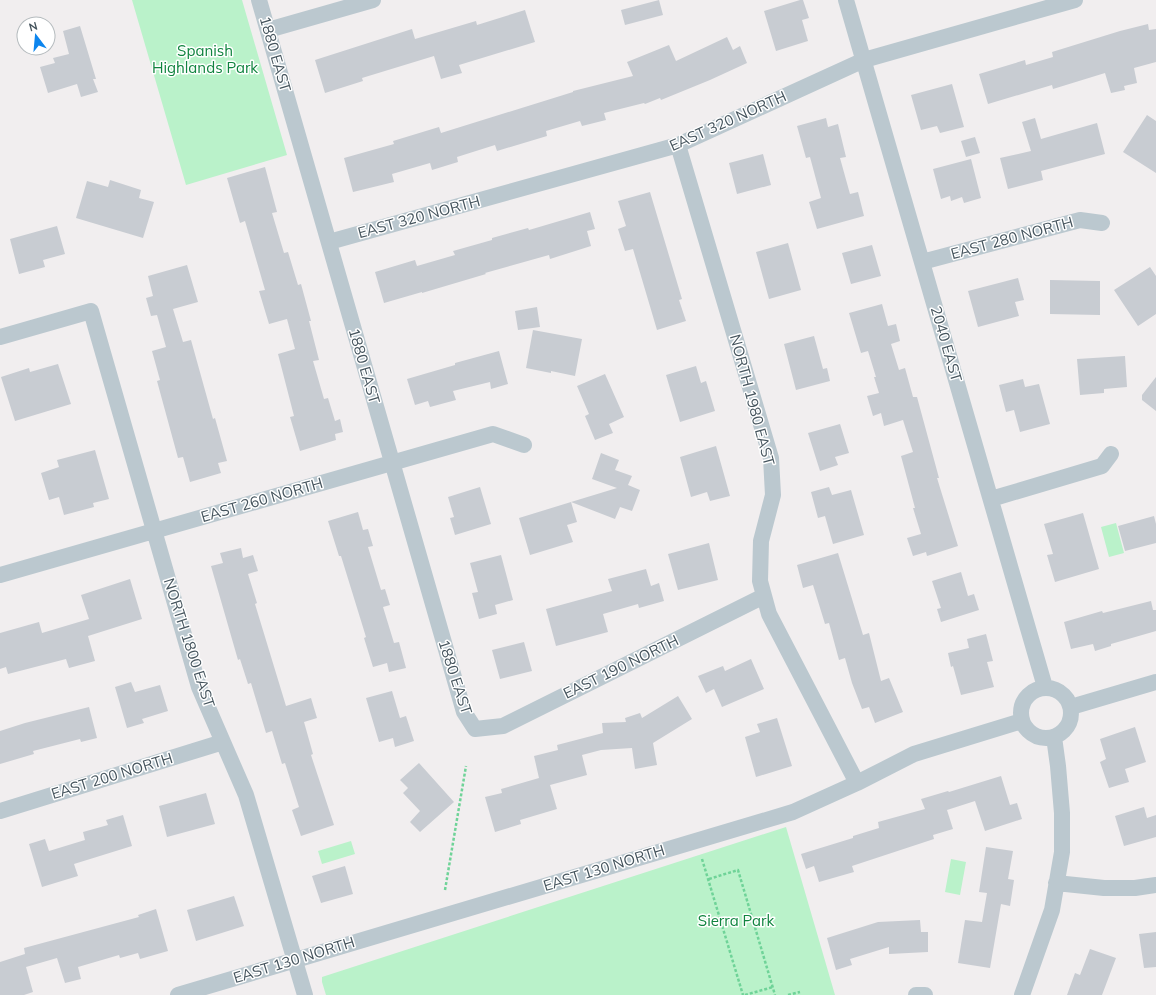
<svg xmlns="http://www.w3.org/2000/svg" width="1156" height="995" font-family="Mulish,sans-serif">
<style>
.green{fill:#baf2ca}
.building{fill:#c8ccd2}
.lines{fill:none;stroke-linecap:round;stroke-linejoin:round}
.path{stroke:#6fd398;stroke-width:2.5;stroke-dasharray:3 2;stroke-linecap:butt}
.street{stroke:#bbc8cf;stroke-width:16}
.labels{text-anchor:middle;stroke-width:3;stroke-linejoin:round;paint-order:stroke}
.park-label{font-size:15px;fill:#10843f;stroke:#fff}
.street-label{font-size:15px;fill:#45545d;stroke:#fff}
</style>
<rect width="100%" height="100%" fill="#f1eeef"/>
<!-- green -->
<path class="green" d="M 132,0 L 242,0 L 287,155 L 186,185 Z
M 1116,523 L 1124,553 L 1109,557 L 1101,527 Z
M 786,827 L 835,995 L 326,995 L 322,982 L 322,977 Z
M 351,841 L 355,854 L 322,864 L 318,851 Z
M 951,859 L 966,862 L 960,895 L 945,892 Z"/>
<!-- building -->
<path class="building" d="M 659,0 L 663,15 L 625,25 L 621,10 Z
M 800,0 L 803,0 L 809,18 L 802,20 L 808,41 L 776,51 L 764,11 Z
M 525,10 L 535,42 L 459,65 L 462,73 L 441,79 L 434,56 L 362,78 L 363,81 L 325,93 L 315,60 L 412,29 L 415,39 L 476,21 L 477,25 Z
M 1148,24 L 1149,30 L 1156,29 L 1156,62 L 1134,68 L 1137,83 L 1124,86 L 1125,90 L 1111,93 L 1105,73 L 1053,89 L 1052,85 L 988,104 L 979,74 L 1025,60 L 1026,65 L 1053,57 L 1052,52 L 1120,31 Z
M 80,26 L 96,79 L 93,79 L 98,92 L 81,97 L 77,84 L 48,93 L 40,67 L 55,63 L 53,58 L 69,54 L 63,31 Z
M 727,37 L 733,50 L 740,46 L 747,63 L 710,80 L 661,100 L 660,98 L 645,104 L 644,103 L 604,113 L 606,120 L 582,126 L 580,121 L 546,131 L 547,136 L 497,151 L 495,145 L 457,157 L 458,162 L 432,170 L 430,163 L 392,174 L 394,182 L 353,192 L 344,158 L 394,144 L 393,141 L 439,127 L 441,133 L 573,92 L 573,91 L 633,76 L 627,62 L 669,45 L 676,61 Z
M 952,84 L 964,127 L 940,133 L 937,126 L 921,130 L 911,95 Z
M 1147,115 L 1156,121 L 1156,173 L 1123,152 Z
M 826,118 L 828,127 L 838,124 L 846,157 L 840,158 L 850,194 L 858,192 L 864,216 L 817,229 L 809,202 L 821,198 L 810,157 L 806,158 L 797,126 Z
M 1035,118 L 1041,139 L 1097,123 L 1105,154 L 1041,171 L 1043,180 L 1008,189 L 1000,158 L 1031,151 L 1022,122 Z
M 975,137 L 980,153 L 966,157 L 961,141 Z
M 763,154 L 771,185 L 737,194 L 729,163 Z
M 971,159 L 981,198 L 964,203 L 962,197 L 951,201 L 950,196 L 941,199 L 933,169 Z
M 265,167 L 277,212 L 272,213 L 284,253 L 288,252 L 298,285 L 301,284 L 311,321 L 309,321 L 319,360 L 313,361 L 324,399 L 328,398 L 335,421 L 340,419 L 343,432 L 335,434 L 336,440 L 300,451 L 290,417 L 294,416 L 278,354 L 295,349 L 287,319 L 269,324 L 259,291 L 265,290 L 245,221 L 240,223 L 227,178 Z
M 110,180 L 141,190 L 139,198 L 154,202 L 143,238 L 76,218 L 87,181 L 108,187 Z
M 650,192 L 682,299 L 679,300 L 686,321 L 657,330 L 633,249 L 625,251 L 618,229 L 626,226 L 618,201 Z
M 590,212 L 595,229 L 587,231 L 591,246 L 550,259 L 549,255 L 485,273 L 486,274 L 422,293 L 422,292 L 384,303 L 375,272 L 415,260 L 417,266 L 455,255 L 453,251 L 492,240 L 492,238 L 528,228 L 529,230 Z
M 57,226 L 65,254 L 43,260 L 45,267 L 19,274 L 10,239 Z
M 788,243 L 801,290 L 769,299 L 756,252 Z
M 872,245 L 881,276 L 851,284 L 842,253 Z
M 187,265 L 198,302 L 173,309 L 183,342 L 191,340 L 213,419 L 215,418 L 227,461 L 218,463 L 221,473 L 190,482 L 183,457 L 178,458 L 157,381 L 160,380 L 152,351 L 166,347 L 157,315 L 151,316 L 146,298 L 153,296 L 148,276 Z
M 1150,267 L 1156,276 L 1156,314 L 1138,326 L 1114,290 Z
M 1018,278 L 1024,300 L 1015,302 L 1019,316 L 978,327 L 968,291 Z
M 1050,280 L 1100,281 L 1100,315 L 1050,314 Z
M 882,304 L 888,326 L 896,324 L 900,341 L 891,344 L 899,370 L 905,368 L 913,397 L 917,397 L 939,478 L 937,478 L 958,546 L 927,556 L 926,552 L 913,556 L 907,538 L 921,534 L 913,508 L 915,508 L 901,456 L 913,452 L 903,420 L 884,426 L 881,413 L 873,416 L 867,396 L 879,393 L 874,377 L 876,377 L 868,351 L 861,353 L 849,313 Z
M 537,307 L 540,327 L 518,330 L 515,311 Z
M 533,330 L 582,339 L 575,376 L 551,371 L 551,373 L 526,368 Z
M 814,336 L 823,369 L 827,368 L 830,381 L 796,390 L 784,344 Z
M 499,351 L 508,384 L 491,389 L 490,382 L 453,391 L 456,400 L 430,407 L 428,401 L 415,405 L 407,379 L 455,365 L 455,363 Z
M 1125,356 L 1127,387 L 1104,389 L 1104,393 L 1080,395 L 1077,359 Z
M 58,364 L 71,404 L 15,421 L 1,377 L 29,368 L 30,372 Z
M 696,366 L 701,383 L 706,381 L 715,411 L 680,422 L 666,375 Z
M 605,374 L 624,417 L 609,424 L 613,433 L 595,440 L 585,416 L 589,414 L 577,386 Z
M 1156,377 L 1156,411 L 1142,400 L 1142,395 Z
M 1023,379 L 1025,387 L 1039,384 L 1050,424 L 1020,432 L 1014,410 L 1006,412 L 999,385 Z
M 840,424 L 849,453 L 835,457 L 838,465 L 820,471 L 808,433 Z
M 716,446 L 730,496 L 710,501 L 707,492 L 691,497 L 680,457 Z
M 95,450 L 109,499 L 93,503 L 94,507 L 64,515 L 59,497 L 49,500 L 41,473 L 59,467 L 57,460 Z
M 601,453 L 619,460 L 615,470 L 632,476 L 628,485 L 640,490 L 632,511 L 620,507 L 615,519 L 571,502 L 617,488 L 592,479 Z
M 480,487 L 491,524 L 455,535 L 450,518 L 454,517 L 448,497 Z
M 829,487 L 832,495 L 851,490 L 864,535 L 833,544 L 825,516 L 818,518 L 811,492 Z
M 571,502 L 577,522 L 567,525 L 573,542 L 530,555 L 519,518 Z
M 358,512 L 363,530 L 368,529 L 373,546 L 368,547 L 381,590 L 385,589 L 390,605 L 383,607 L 394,643 L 399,642 L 406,668 L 389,672 L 387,663 L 373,667 L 364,638 L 366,637 L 341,556 L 339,556 L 328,521 Z
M 1083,513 L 1099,569 L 1055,582 L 1047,555 L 1053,554 L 1044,524 Z
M 1154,516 L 1156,524 L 1156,543 L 1125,551 L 1118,526 Z
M 709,543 L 718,580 L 678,590 L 668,554 Z
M 241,548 L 243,558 L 253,555 L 258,571 L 248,574 L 257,603 L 255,604 L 286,706 L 311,698 L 317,718 L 304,722 L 313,754 L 311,755 L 334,825 L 301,836 L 292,810 L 299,807 L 285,763 L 282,764 L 272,731 L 266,733 L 251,683 L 248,684 L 240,659 L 238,660 L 211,566 L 223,563 L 220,553 Z
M 838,553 L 863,635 L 869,633 L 881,681 L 889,678 L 903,712 L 875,723 L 869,707 L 862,709 L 852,683 L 845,658 L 839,660 L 829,623 L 825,624 L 813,585 L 803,588 L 797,565 Z
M 501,555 L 513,600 L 495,605 L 497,614 L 479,619 L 472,593 L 478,592 L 470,563 Z
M 646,569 L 651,586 L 659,583 L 664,601 L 639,608 L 638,604 L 603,614 L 608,632 L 556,646 L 546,609 L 612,591 L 608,579 Z
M 961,572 L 968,596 L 974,594 L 979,610 L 941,622 L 937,609 L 941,608 L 932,581 Z
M 130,579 L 142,619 L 88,636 L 95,661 L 69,668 L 66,659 L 8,674 L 6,667 L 0,669 L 0,633 L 39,622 L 42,633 L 89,619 L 81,595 Z
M 1151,601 L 1153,610 L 1156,610 L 1156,631 L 1111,644 L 1111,646 L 1095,651 L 1093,644 L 1071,649 L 1064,622 L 1102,611 L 1103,613 Z
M 986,634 L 993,661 L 987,662 L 994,687 L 961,695 L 953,666 L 951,667 L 948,653 L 969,648 L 967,639 Z
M 524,642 L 532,671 L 500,679 L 492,650 Z
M 751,659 L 764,689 L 722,707 L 714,689 L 706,693 L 698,676 L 723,666 L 725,671 Z
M 131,682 L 135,692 L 160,685 L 168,711 L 142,719 L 144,723 L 127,728 L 115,687 Z
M 392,691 L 400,718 L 406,716 L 414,741 L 395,747 L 393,738 L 379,742 L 366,698 Z
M 678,696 L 692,719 L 653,743 L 657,765 L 635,769 L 632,748 L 601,750 L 582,755 L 587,775 L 550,785 L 557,809 L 520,820 L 521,824 L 495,832 L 485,797 L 502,793 L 501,789 L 539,778 L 534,756 L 558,750 L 557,745 L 603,733 L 602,723 L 626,722 L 625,718 L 640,713 L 642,718 Z
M 89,707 L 97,738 L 81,742 L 80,739 L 33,751 L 34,754 L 0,764 L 0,731 L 25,723 Z
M 777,718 L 792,766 L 756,777 L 745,737 L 760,732 L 757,724 Z
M 1135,727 L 1146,762 L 1125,769 L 1129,782 L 1109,788 L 1100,762 L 1106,759 L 1100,739 Z
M 419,763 L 454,802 L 420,832 L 410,822 L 420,811 L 403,793 L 408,788 L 400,780 Z
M 1001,776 L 1010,805 L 1017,803 L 1022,819 L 985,831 L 975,801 L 947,810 L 953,829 L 933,835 L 934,839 L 852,866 L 854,872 L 819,882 L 814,866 L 806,869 L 801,854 L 853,838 L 853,836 L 879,828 L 878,822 L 925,809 L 921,799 L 948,791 L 949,792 Z
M 206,793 L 215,824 L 167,837 L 159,806 Z
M 1144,807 L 1147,818 L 1156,815 L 1156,837 L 1124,846 L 1115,816 Z
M 123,815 L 132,846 L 74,864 L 78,876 L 42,887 L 29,844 L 45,839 L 49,851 L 85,840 L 83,832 L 108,825 L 106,820 Z
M 986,847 L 1013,851 L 1008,879 L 1014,880 L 1010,906 L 1001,904 L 990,968 L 958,963 L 965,920 L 982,922 L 987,893 L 979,892 Z
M 345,866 L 353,894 L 321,903 L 312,876 Z
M 234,896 L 244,926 L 196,941 L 187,910 Z
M 156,909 L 168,951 L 140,959 L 138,953 L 120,958 L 119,955 L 78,967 L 81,979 L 65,983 L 57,958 L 26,967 L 33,992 L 24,995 L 0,995 L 0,962 L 25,954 L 24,948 L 139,917 L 138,915 Z
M 920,920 L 921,932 L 928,932 L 928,952 L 889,954 L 889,947 L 850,959 L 852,965 L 836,970 L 827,938 L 878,922 Z
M 1156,932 L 1156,967 L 1144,968 L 1139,934 Z
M 1090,949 L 1116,958 L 1102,995 L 1067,995 L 1075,973 L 1080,975 Z"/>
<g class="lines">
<!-- path -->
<path class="path" d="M 702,859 L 743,995
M 709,879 L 738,870 L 775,995
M 445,890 L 466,766
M 745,995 L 773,987
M 788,995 L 800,992"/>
<!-- street -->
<path class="street" d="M 259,0 L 464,712 L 475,729 L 503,726 L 764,596
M 846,0 L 1045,687
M 268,30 L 373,0
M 678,145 L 771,458 L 773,495 L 761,541 L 760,581 L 769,614 L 857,783
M 329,242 L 678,145 L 864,60 L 1075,0
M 922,262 L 1080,220 L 1102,223
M 0,337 L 91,311 L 199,687 L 246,795 L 305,995
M 991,499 L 1102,466 L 1111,454
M 0,575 L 493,434 L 524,445
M1021 713a25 25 0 1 1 50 0a25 25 0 1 1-50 0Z
M 1071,707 L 1156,682
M 0,811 L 223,742
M 1056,883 L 1104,888 L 1135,888 L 1156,885
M 178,995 L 793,812 L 857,783 L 914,754 L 1022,721
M 916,995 L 925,995
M 1022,995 L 1052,910 L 1062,852 L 1062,813 L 1058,766 L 1054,737"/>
</g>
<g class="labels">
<!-- park labels -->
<g class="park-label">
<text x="205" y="56">Spanish<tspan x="205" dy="17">Highlands Park</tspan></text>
<text x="736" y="926">Sierra Park</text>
</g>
<!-- street labels -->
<g class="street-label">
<text transform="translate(275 54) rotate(74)" y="5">1880 EAST</text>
<text transform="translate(728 121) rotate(-24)" y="5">EAST 320 NORTH</text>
<text transform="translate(419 217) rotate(-15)" y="5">EAST 320 NORTH</text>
<text transform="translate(1012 238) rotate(-15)" y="5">EAST 280 NORTH</text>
<text transform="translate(946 344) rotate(74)" y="5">2040 EAST</text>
<text transform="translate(364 366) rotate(74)" y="5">1880 EAST</text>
<text transform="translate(752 400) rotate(75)" y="5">NORTH 1980 EAST</text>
<text transform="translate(262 500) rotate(-16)" y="5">EAST 260 NORTH</text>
<text transform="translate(189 643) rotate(72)" y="5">NORTH 1800 EAST</text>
<text transform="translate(621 667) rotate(-26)" y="5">EAST 190 NORTH</text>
<text transform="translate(455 677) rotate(72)" y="5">1880 EAST</text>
<text transform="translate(112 776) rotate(-17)" y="5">EAST 200 NORTH</text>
<text transform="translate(604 868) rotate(-17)" y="5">EAST 130 NORTH</text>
<text transform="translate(294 960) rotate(-17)" y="5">EAST 130 NORTH</text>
</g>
</g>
<!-- north arrow -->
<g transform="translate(36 36) rotate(344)"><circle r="19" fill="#ffffff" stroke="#b5bbbe"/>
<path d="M0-3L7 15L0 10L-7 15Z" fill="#0c85ee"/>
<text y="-6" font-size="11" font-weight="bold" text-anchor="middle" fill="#45545d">N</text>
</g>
</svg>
